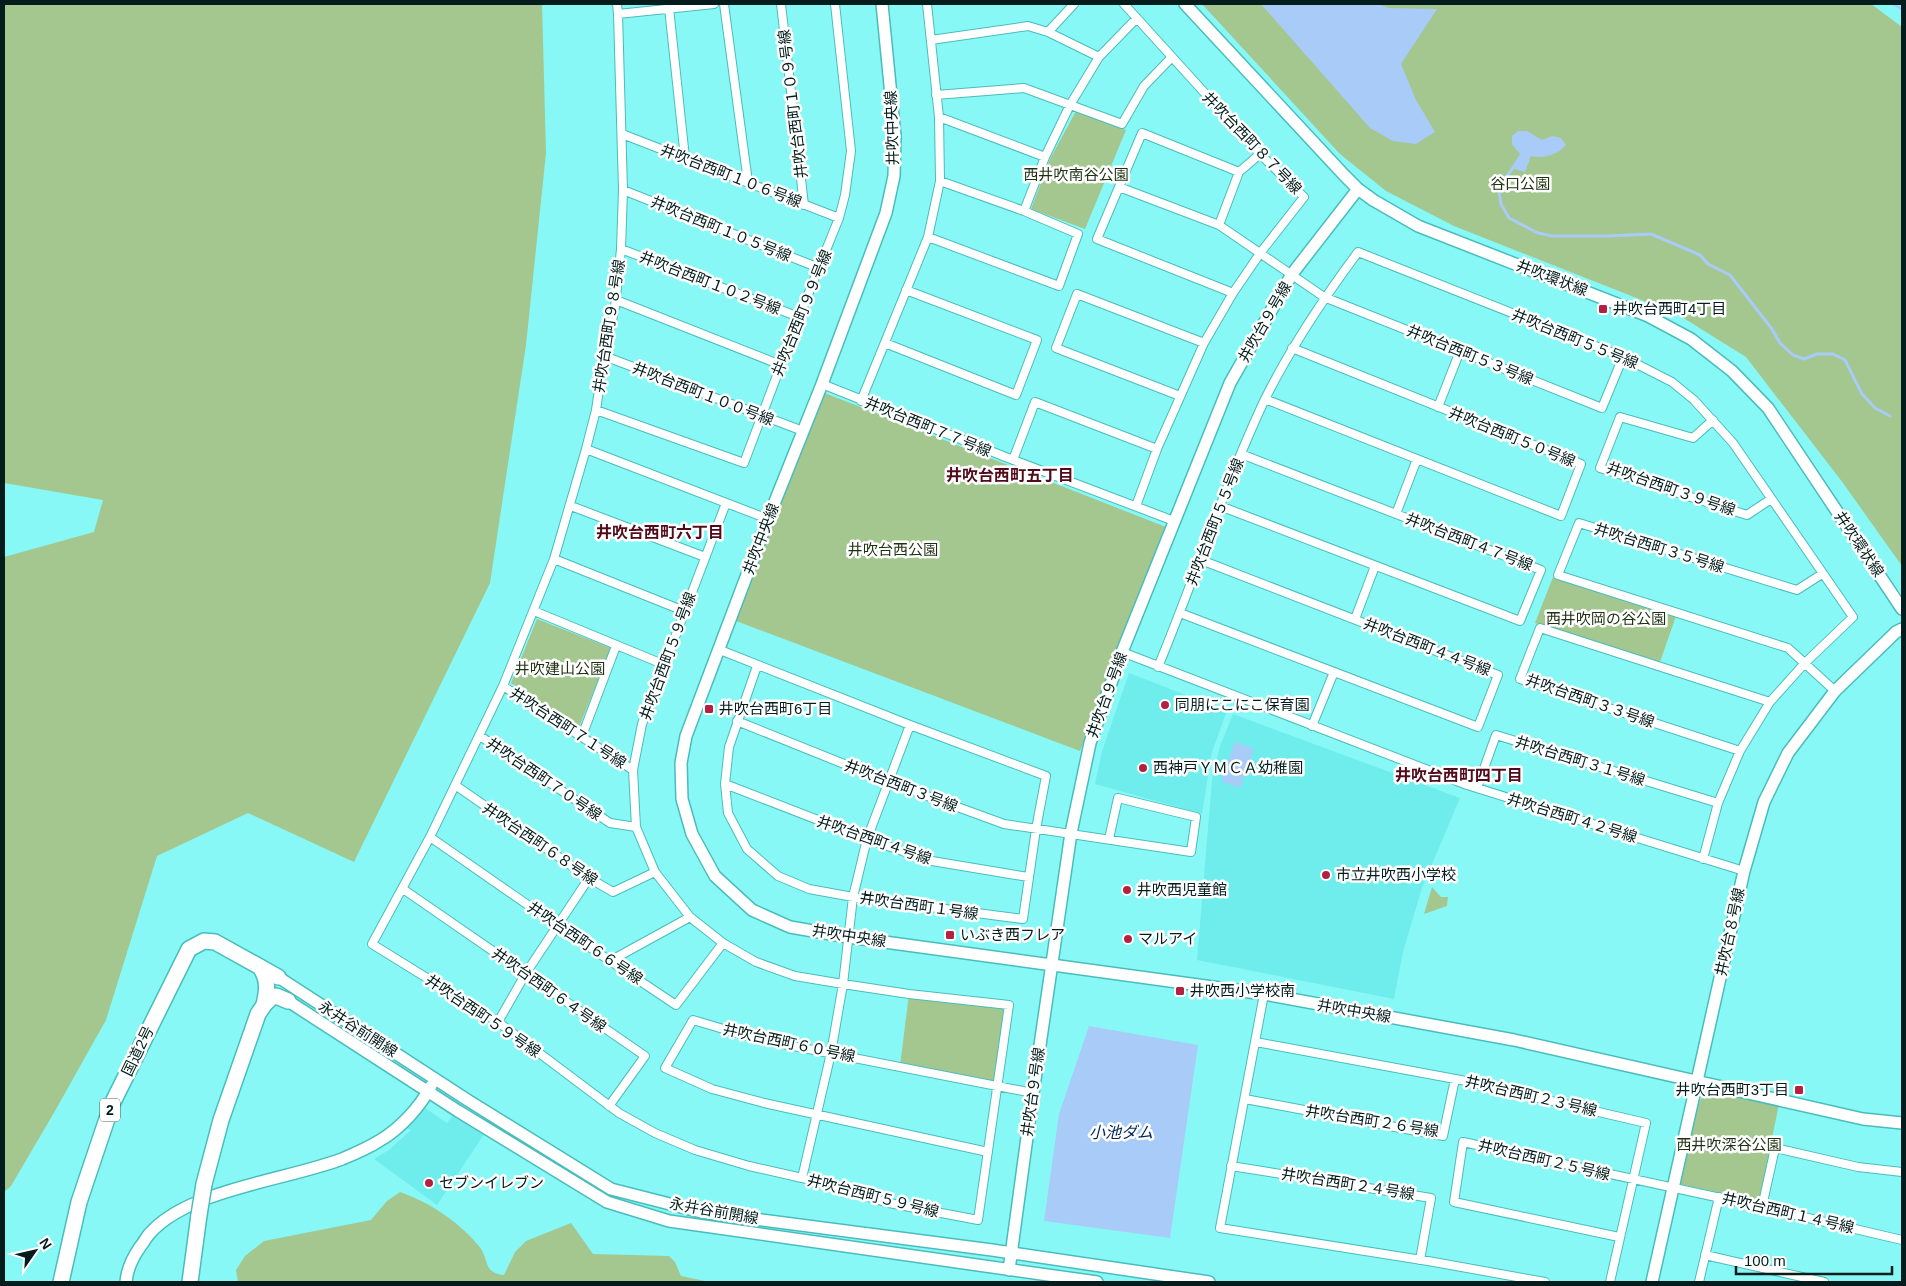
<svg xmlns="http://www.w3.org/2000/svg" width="1906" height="1286" font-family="Arial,'Noto Sans JP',sans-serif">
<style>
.built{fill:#6fedec}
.green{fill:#a3c78e}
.water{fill:#a9cbf8}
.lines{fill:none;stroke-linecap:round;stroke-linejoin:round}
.stream{stroke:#a9cbf8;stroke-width:3}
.street-casing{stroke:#49bdbc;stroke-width:10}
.secondary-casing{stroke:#49bdbc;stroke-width:14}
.highway-casing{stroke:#49bdbc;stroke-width:18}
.street{stroke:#fff;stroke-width:8}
.secondary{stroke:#fff;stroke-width:11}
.highway{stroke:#fff;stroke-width:15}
.highway-bridge-casing{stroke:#49bdbc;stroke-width:18;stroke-linecap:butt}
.highway-bridge{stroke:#fff;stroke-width:15}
.poi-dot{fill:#b32042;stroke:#fff;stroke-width:2}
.labels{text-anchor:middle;stroke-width:5;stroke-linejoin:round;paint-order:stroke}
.shield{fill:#fff;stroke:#4f6160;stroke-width:1}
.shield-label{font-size:14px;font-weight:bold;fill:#041d1c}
.street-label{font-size:15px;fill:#041d1c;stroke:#fff}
.park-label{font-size:15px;fill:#1e3211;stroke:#fff}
.poi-label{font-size:15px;fill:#041d1c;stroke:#fff;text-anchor:start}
.neighbourhood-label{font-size:16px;font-weight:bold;fill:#510b1a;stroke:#fff}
.water-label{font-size:16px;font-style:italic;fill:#002854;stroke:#fff}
</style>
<rect width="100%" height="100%" fill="#88f8f7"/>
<!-- built -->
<path class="built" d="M 1129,673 L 1227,711 L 1212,752 L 1202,814 L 1095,784 L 1102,751 Z
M 1233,714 L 1460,798 L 1422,888 L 1403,952 L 1394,999 L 1197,960 L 1212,780 L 1220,746 Z
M 425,1108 L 447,1123 L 454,1114 L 485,1133 L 437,1205 L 374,1159 L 389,1150 L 411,1130 L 405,1127 L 421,1109 Z"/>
<!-- green -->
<path class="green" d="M 4,4 L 542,4 L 546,153 L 526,345 L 490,583 L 354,862 L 248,813 L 157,856 L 106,1020 L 55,1111 L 11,1186 L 4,1192 L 4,557 L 94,532 L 103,500 L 4,483 Z
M 1202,4 L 1871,4 L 1902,27 L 1902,566 L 1843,483 L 1746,357 L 1677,314 L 1454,226 L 1386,191 L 1340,154 Z
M 1076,111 L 1126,130 L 1085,229 L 1031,209 L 1050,159 Z
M 822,392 L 1166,527 L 1080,751 L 736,621 Z
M 1553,577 L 1676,616 L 1660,662 L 1535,623 Z
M 537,619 L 611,648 L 579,727 L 511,683 Z
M 1432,887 L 1441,897 L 1448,897 L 1447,906 L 1424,914 Z
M 909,994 L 1009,1005 L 998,1085 L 900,1066 Z
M 1721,1093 L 1779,1104 L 1759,1201 L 1679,1184 L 1697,1105 L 1705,1094 Z
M 400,1192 C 429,1202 459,1222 478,1245 C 490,1258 482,1273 504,1275 L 515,1252 L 526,1241 L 571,1223 L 593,1254 L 669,1256 L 675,1262 L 681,1276 L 710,1282 L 238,1282 L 236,1270 L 245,1256 L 264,1241 L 371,1220 L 387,1201 Z"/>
<!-- water -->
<path class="water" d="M 1261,4 L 1377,4 L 1389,8 L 1437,9 L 1401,64 L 1416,100 L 1435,132 L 1416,144 L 1393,141 L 1370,128 Z
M 1518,131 L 1527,131 L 1542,140 L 1552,136 L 1561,138 L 1566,145 C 1557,155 1544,159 1531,156 L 1525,172 L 1511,168 L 1520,154 L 1512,144 L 1512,136 Z
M 1235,742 L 1254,749 L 1240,788 L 1221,781 Z
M 1089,1026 L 1198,1045 L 1170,1238 L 1044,1221 L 1059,1114 Z"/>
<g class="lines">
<!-- stream -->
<path class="stream" d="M 1894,4 L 1902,9
M 1513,168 L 1503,181 L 1499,192 L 1501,204 L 1509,218 L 1538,233 L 1552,236 L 1608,236 L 1651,234 L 1700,255 L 1708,264 L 1730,275 L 1772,329 L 1780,343 L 1793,355 L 1804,359 L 1817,354 L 1833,354 L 1845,360 L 1862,394 L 1875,408 L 1890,416"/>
<defs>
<path id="street" d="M 617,4 L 618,14
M 714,4 L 618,14 L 623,190 L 621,249 L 615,307 L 604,356 L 596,410 L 586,449 L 768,519
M 724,4 L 748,182
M 781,4 L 804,205
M 1124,4 L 1260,154 L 1304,197 L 1261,252 L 1233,293 L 1204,343 L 1157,449 L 1136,506
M 669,8 L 685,158
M 1048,32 L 1074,4
M 931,40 L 1028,26 L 1048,32 L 1099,57
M 936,95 L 1024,88 L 1122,124 L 1144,86 L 1172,57
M 939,117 L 1045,157
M 622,134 L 839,218
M 1260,154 L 1239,172 L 1142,133 L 1119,187 L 1219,225 L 1324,297 L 1602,408 L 1623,357
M 1119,187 L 1097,239 L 1233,293
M 623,190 L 819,268
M 1024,211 L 1045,157 L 1070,105 L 1099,57 L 1137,18
M 1219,225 L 1239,172
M 928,237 L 1059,286 L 1078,234 L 1024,211 L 940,181
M 621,249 L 799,317
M 616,300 L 781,365
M 885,343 L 1016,395 L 1037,340 L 906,290
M 604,356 L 803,431
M 822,384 L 1003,456 L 1174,521
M 1180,396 L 1056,348 L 1077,294 L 1204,343
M 1265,399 L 1561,516 L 1581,464 L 1292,348
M 861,401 L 928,237 L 940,181 L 939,117 L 927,4
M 1438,407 L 1460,351
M 596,410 L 744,463 L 799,317 L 839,218 L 845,195 L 851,151 L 835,4
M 1713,420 L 1693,438 L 1620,417 L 1600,468 L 1747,515 L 1771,499
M 586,449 L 554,559 L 503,686 L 430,837 L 372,944 L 498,1022 L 619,1113 L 655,1133 L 695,1150 L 749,1166 L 802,1178 L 889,1203 L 978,1220 L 1009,1005 L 909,994 L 843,984 L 795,976 L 756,962 L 723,943 L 690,917 L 655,872 L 636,827 L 633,770 L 642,724 L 726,503
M 1013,460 L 1035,402 L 1157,449
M 571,506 L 705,557
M 1220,506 L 1520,621 L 1541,570 L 1241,454
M 1396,514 L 1417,459
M 554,559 L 684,611
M 1822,574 L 1797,590 L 1579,523 L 1558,575 L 1788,648 L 1835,691
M 534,611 L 665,665
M 1180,613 L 1478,727 L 1498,675 L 1201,560
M 1355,619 L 1375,566
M 720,650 L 910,725 L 1046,776 L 1036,829 L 1023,919 L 853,897 L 809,889 L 778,876 L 747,849 L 728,813 L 725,784 L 729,747 L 757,666
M 1122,652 L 1467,785 L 1744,871
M 1158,667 C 1195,578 1224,486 1265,399 C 1291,347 1323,299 1358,252 L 1623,357 L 1672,382 L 1694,400 L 1733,443 L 1853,617 L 1805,663 L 1770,702 L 1740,751 L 1718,803 L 1703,859
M 503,686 L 633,770
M 737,721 L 889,782 L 1004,824 L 1191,852 L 1196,817 L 1118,798 L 1109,839
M 1312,726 L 1334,672
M 480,736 L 610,823 L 636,827
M 582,736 L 616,646
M 1740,751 L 1520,679 L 1540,628 L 1770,702
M 725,784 L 867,839 L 932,861 L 1028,877
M 455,785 L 589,878 L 613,892 L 655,872
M 1477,788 L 1496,735 L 1718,803
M 430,837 L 558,926 L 676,1005 L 723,943
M 403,889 L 645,1056 L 609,1106
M 610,961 L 690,917
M 1264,994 L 1220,1228 L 1428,1261 L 1545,1282
M 498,1022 L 526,973 L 589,878
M 1256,1042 L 1466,1081 L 1646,1123 L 1610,1282
M 1245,1099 L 1443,1136 L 1455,1079
M 988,1152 L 764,1103 L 712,1089 L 665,1068 L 693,1020 L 757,1039 L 1033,1093
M 1231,1166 L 1431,1198 L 1420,1260
M 802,1178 L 831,1053 L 843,984 L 853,897 L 867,839 L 910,725
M 1762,1207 L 1775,1148 L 1858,1167 L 1902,1172
M 1619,1237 L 1454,1202 L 1463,1142 L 1762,1207 L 1902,1240
M 1705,1255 L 1824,1282
M 1699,1282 L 1719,1197"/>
<path id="secondary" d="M 882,4 L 895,136 L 894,176 L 886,213 L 822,384 L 768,519 L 686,736 L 681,763 L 682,799 L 692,834 L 715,876 L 752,910 L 790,927 L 848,937 L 1264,994 L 1514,1040 L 1863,1119 L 1902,1123
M 1185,4 L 1344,175 L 1358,189 L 1373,200 L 1418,226 L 1648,316 L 1691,339 L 1732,371 L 1768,408 L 1902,609
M 278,977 L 469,1101 L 611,1189 L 701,1212 L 992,1250 L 1209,1282
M 288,1001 L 458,1111 L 607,1202 L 669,1221 L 1097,1282
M 1009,1270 L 1033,1093 L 1071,833 L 1090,743 L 1122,652 L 1230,383 L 1292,274 L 1358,189
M 126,1282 C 127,1270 133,1257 140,1247 C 144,1242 147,1236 151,1232 C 191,1189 287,1180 342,1159 C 354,1154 368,1148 379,1141 C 400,1129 420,1107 431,1086
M 1652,1282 L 1744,871 L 1764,802 L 1788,753 L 1835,691 L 1896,632 L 1902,629"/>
<path id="highway" d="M 260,967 C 269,980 267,991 264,1005
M 204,1184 L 221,1120 L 258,1014 L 264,1005 L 271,998 L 276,996 L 288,1001
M 61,1282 L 79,1202 L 112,1104 L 189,949 L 204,941 L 215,942 L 278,977
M 190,1282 L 199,1215"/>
</defs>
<!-- street casing -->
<use href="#street" class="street-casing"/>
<!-- secondary casing -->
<use href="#secondary" class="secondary-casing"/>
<!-- highway casing -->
<use href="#highway" class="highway-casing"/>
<!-- street -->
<use href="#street" class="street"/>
<!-- secondary -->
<use href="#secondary" class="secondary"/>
<!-- highway -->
<use href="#highway" class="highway"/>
<defs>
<path id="highway-bridge" d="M 199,1215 L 204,1184"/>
</defs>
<!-- highway-bridge casing -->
<use href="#highway-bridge" class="highway-bridge-casing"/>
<!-- highway-bridge -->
<use href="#highway-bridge" class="highway-bridge"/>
</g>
<!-- markers -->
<g class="poi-dot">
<rect x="1598" y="304" width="10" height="10" rx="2.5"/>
<circle cx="1165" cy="705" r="5"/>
<rect x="704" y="704" width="10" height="10" rx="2.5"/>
<circle cx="1143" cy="768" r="5"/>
<circle cx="1326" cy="875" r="5"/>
<circle cx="1127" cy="890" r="5"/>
<rect x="945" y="930" width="10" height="10" rx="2.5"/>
<circle cx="1128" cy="939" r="5"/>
<rect x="1175" y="986" width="10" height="10" rx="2.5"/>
<rect x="1794" y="1085" width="10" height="10" rx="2.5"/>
<circle cx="429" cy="1183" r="5"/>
</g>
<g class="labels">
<!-- shield labels -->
<rect class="shield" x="100" y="1098.5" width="20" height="23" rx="4"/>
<g class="shield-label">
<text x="110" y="1115">2</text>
</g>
<!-- street labels -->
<g class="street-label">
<text transform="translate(793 104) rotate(-97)" y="5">井吹台西町１０９号線</text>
<text transform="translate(892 128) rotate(-92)" y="5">井吹中央線</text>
<text transform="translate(1252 143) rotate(46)" y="5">井吹台西町８７号線</text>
<text transform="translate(731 176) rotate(21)" y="5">井吹台西町１０６号線</text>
<text transform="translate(721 229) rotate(22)" y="5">井吹台西町１０５号線</text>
<text transform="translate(1552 278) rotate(21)" y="5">井吹環状線</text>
<text transform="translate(710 283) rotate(21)" y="5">井吹台西町１０２号線</text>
<text transform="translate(802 313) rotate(-68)" y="5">井吹台西町９９号線</text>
<text transform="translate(1265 322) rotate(-60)" y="5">井吹台９号線</text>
<text transform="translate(609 326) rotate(-81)" y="5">井吹台西町９８号線</text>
<text transform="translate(1575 339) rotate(22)" y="5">井吹台西町５５号線</text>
<text transform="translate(1470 355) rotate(22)" y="5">井吹台西町５３号線</text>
<text transform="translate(703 394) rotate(21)" y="5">井吹台西町１００号線</text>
<text transform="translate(928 427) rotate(22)" y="5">井吹台西町７７号線</text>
<text transform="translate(1512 437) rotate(22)" y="5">井吹台西町５０号線</text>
<text transform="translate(1671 489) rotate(19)" y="5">井吹台西町３９号線</text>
<text transform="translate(1215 522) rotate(-69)" y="5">井吹台西町５５号線</text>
<text transform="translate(761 539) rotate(-69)" y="5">井吹中央線</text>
<text transform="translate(1469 542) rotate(21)" y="5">井吹台西町４７号線</text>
<text transform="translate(1859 544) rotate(56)" y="5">井吹環状線</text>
<text transform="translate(1659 548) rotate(17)" y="5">井吹台西町３５号線</text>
<text transform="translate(1427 647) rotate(21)" y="5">井吹台西町４４号線</text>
<text transform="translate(668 656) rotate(-70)" y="5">井吹台西町５９号線</text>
<text transform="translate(1107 695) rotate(-70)" y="5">井吹台９号線</text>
<text transform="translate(1590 701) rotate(19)" y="5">井吹台西町３３号線</text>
<text transform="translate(568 728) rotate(33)" y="5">井吹台西町７１号線</text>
<text transform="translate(1580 761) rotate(17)" y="5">井吹台西町３１号線</text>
<text transform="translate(544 779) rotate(34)" y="5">井吹台西町７０号線</text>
<text transform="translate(901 786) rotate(21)" y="5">井吹台西町３号線</text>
<text transform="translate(1572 818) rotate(17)" y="5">井吹台西町４２号線</text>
<text transform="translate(874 840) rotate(19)" y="5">井吹台西町４号線</text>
<text transform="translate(540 844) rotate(34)" y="5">井吹台西町６８号線</text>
<text transform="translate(919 906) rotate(8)" y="5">井吹台西町１号線</text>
<text transform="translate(1730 932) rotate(-78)" y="5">井吹台８号線</text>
<text transform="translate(849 936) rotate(9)" y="5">井吹中央線</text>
<text transform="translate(585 943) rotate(34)" y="5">井吹台西町６６号線</text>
<text transform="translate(549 990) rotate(35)" y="5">井吹台西町６４号線</text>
<text transform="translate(1354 1011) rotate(10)" y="5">井吹中央線</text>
<text transform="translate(483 1016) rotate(34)" y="5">井吹台西町５９号線</text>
<text transform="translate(358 1029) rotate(33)" y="5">永井谷前開線</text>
<text transform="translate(789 1043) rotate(12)" y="5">井吹台西町６０号線</text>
<text transform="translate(138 1051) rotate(-64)" y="5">国道2号</text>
<text transform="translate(1033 1092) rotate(-82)" y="5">井吹台９号線</text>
<text transform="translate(1531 1096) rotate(13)" y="5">井吹台西町２３号線</text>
<text transform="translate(1372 1121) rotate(9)" y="5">井吹台西町２６号線</text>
<text transform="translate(1544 1160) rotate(13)" y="5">井吹台西町２５号線</text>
<text transform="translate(1348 1184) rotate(9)" y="5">井吹台西町２４号線</text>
<text transform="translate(873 1196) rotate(14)" y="5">井吹台西町５９号線</text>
<text transform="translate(714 1211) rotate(10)" y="5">永井谷前開線</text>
<text transform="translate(1788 1213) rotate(13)" y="5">井吹台西町１４号線</text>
</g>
<!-- park labels -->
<g class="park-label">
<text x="1076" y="180">西井吹南谷公園</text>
<text x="1520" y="189">谷口公園</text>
<text x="893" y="555">井吹台西公園</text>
<text x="1606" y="624">西井吹岡の谷公園</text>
<text x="560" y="674">井吹建山公園</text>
<text x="1729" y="1150">西井吹深谷公園</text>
</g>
<!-- poi labels -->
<g class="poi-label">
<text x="1613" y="314">井吹台西町4丁目</text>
<text x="1175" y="710">同朋にこにこ保育園</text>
<text x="719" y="714">井吹台西町6丁目</text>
<text x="1153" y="773">西神戸ＹＭＣＡ幼稚園</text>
<text x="1336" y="880">市立井吹西小学校</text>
<text x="1137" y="895">井吹西児童館</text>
<text x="960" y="940">いぶき西フレア</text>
<text x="1138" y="944">マルアイ</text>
<text x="1190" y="996">井吹西小学校南</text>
<text x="1789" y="1095" text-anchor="end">井吹台西町3丁目</text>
<text x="439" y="1188">セブンイレブン</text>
</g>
<!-- neighbourhood labels -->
<g class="neighbourhood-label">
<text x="1010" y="481">井吹台西町五丁目</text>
<text x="660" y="538">井吹台西町六丁目</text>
<text x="1459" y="781">井吹台西町四丁目</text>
</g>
<!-- water labels -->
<g class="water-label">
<text x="1121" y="1138">小池ダム</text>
</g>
</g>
<!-- border -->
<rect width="1906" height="1286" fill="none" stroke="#041d1c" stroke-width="10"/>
<!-- north arrow -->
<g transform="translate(35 1251) rotate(56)" stroke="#ffffff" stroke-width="4" paint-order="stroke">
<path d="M0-4L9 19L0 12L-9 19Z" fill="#041d1c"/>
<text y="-8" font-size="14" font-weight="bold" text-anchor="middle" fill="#041d1c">N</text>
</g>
<!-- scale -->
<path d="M1736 1266v8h156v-8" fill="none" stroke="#041d1c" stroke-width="2.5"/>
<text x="1744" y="1266" font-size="15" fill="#041d1c" stroke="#ffffff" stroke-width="4" paint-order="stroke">100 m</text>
</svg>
